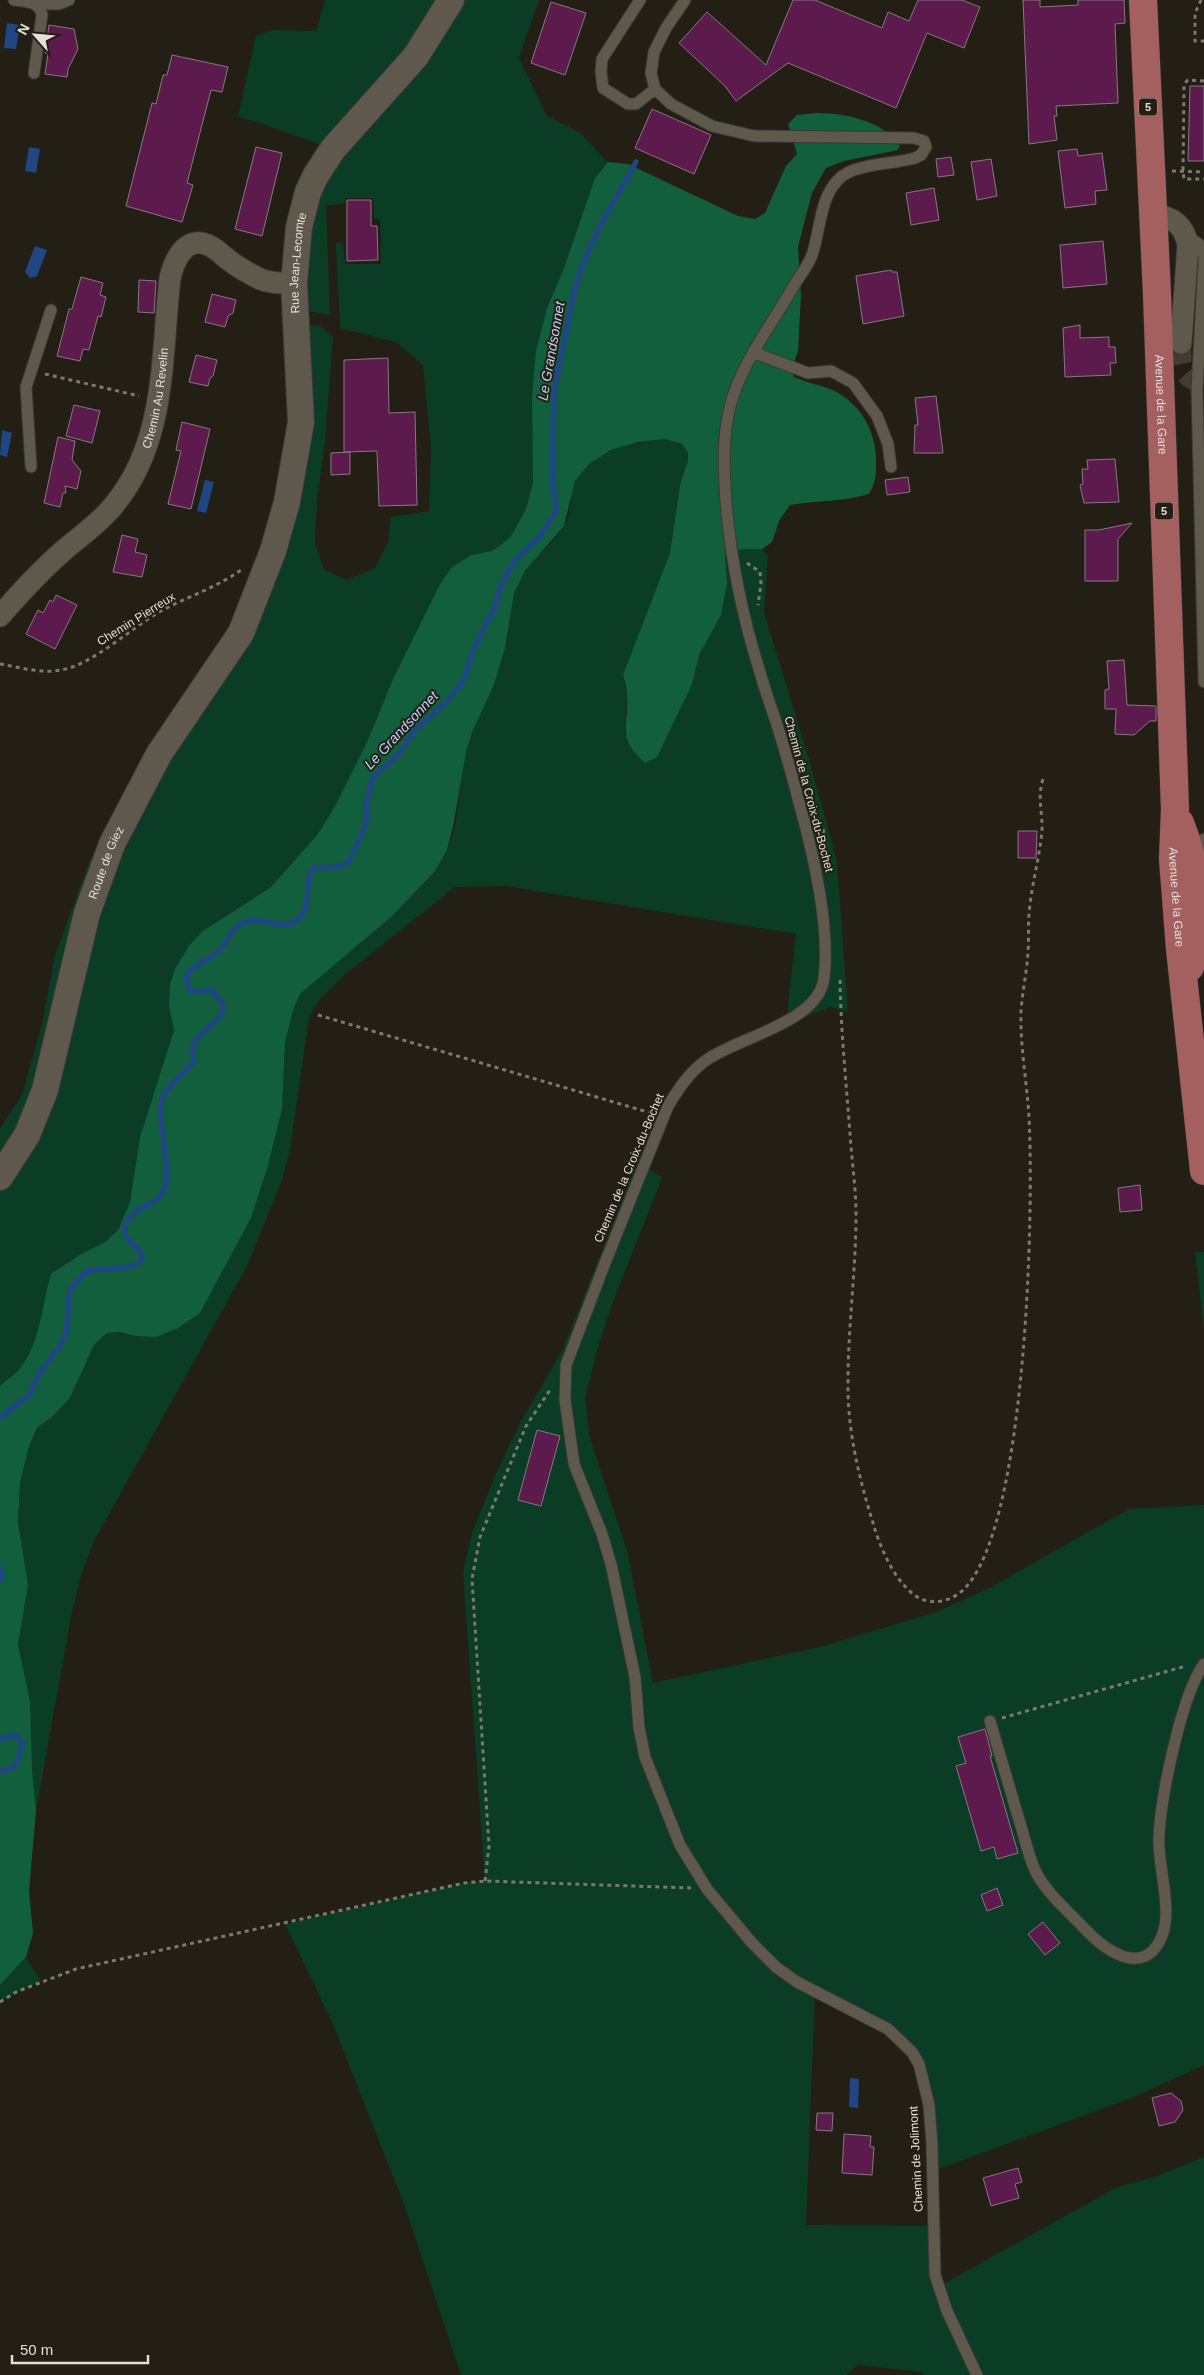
<svg xmlns="http://www.w3.org/2000/svg" width="1204" height="2375" font-family="Helvetica,sans-serif">
<style>
.green{fill:#0a3c26}
.forest{fill:#125f3e}
.water{fill:#204684}
.lines{fill:none;stroke-linecap:round;stroke-linejoin:round}
.stream{stroke:#204684;stroke-width:5.5}
.building{fill:#5c1b4c;stroke:#857980}
.minor-tunnel{stroke:#403c32;stroke-width:21;stroke-dasharray:21 11;stroke-linecap:butt}
.service-casing{stroke:#3c3832;stroke-width:13}
.minor-casing{stroke:#3c3832;stroke-width:23}
.tertiary-casing{stroke:#3c3832;stroke-width:28}
.primary-casing{stroke:#3c3832;stroke-width:29}
.path{stroke:#7d7971;stroke-width:3;stroke-dasharray:4 4;stroke-linecap:butt}
.service{stroke:#5e584d;stroke-width:11}
.minor{stroke:#5e584d;stroke-width:21}
.tertiary{stroke:#5e584d;stroke-width:26}
.primary{stroke:#a3605e;stroke-width:28}
.labels{text-anchor:middle;stroke-width:4;stroke-linejoin:round;paint-order:stroke}
.shield{fill:#231f15;stroke:#a9a59e;stroke-width:1}
.shield-label{font-size:11px;font-weight:bold;fill:#e2ded8}
.street-label{font-size:12px;fill:#e2ded8;stroke:#231f15}
.water-label{font-size:14px;font-style:italic;fill:#bdd4f9;stroke:#231f15}
</style>
<rect width="100%" height="100%" fill="#231f15"/>
<!-- green -->
<path class="green" d="M 325,0 L 539,0 L 519,58 L 547,116 L 579,132 L 608,162 L 595,178 L 564,268 L 547,308 L 533,451 L 533,483 L 526,509 L 511,536 L 501,545 L 492,551 L 471,555 L 451,568 L 439,586 L 393,679 L 367,742 L 334,808 L 317,835 L 271,887 L 203,931 L 169,1007 L 174,1030 L 140,1137 L 130,1202 L 118,1230 L 105,1242 L 83,1253 L 46,1292 L 43,1316 L 32,1347 L 22,1366 L 0,1386 L 0,1129 L 22,1095 L 42,1024 L 55,955 L 89,862 L 127,789 L 275,570 L 298,324 L 320,326 L 333,337 L 325,441 L 317,501 L 315,544 L 324,569 L 346,580 L 375,568 L 388,542 L 391,517 L 429,511 L 431,448 L 423,365 L 396,342 L 340,328 L 336,243 L 343,243 L 345,264 L 381,264 L 380,219 L 374,219 L 373,198 L 346,198 L 346,203 L 326,206 L 330,315 L 296,309 L 294,283 L 333,149 L 257,122 L 238,117 L 256,36 L 272,30 L 316,31 Z
M 665,439 L 682,444 L 688,453 L 688,461 L 680,485 L 670,553 L 623,675 L 627,695 L 625,735 L 692,684 L 699,655 L 721,615 L 727,583 L 725,554 L 744,549 L 762,549 L 768,557 L 764,612 L 809,759 L 837,861 L 848,1012 L 830,1007 C 786,1026 710,1051 682,1091 C 666,1114 659,1144 649,1169 L 662,1178 L 614,1299 L 597,1350 L 585,1399 L 590,1438 L 628,1554 L 653,1683 L 820,1647 L 936,1612 L 989,1588 L 1129,1509 L 1204,1505 L 1204,2065 L 1134,2097 L 933,2171 L 924,2083 L 898,2037 L 815,1991 L 806,2225 L 933,2226 L 938,2287 L 1117,2187 L 1155,2177 L 1204,2157 L 1204,2375 L 924,2375 L 921,2372 L 858,2365 L 846,2375 L 461,2375 L 405,2207 L 333,2024 L 285,1924 L 464,1883 L 485,1881 L 463,1572 L 472,1533 L 495,1476 L 520,1423 L 562,1351 L 651,1128 L 674,1086 L 688,1069 L 704,1056 L 787,1014 L 796,934 L 507,886 L 455,887 L 342,977 L 318,1001 L 309,1018 L 290,1149 L 282,1180 L 269,1212 L 247,1266 L 94,1541 L 82,1572 L 72,1612 L 36,1811 L 18,1645 L 28,1585 L 18,1522 L 20,1483 L 28,1450 L 38,1428 L 51,1418 L 70,1398 L 94,1345 L 107,1333 L 120,1332 L 136,1336 L 200,1313 L 251,1218 L 267,1169 L 282,1110 L 285,1043 L 293,1010 L 300,993 C 339,961 378,930 413,893 C 426,879 437,869 446,852 C 461,822 458,784 466,752 C 474,717 496,685 505,650 C 510,632 509,612 514,594 C 522,565 551,549 565,524 C 572,511 569,493 576,480 C 593,449 633,442 665,439 Z
M 1195,1252 L 1204,1252 L 1204,1329 Z
M 26,1957 L 41,1981 L 0,2002 L 0,1985 Z"/>
<!-- forest -->
<path class="forest" d="M 816,113 C 838,113 863,117 882,129 C 888,133 894,140 900,145 L 898,150 L 844,161 L 826,168 L 812,193 L 798,247 L 801,295 L 798,351 L 793,365 L 794,377 C 805,382 816,384 827,388 C 856,398 875,427 876,457 C 876,471 877,482 869,494 C 842,502 818,500 790,505 L 779,521 L 772,542 L 762,549 L 744,549 L 725,554 L 727,583 L 721,615 L 699,655 L 692,684 L 657,757 L 645,763 C 616,737 629,728 627,695 C 627,689 625,682 623,675 L 670,553 L 680,485 L 688,461 L 688,453 L 682,444 L 665,439 L 638,442 L 611,450 L 589,464 L 575,481 L 564,526 L 525,571 L 514,593 L 505,649 L 493,687 L 472,732 L 466,752 L 453,827 L 447,850 L 435,871 L 392,916 L 300,994 L 293,1010 L 285,1043 L 282,1110 L 267,1169 L 251,1218 L 200,1313 L 178,1328 L 156,1337 L 136,1336 L 120,1332 L 107,1333 L 94,1345 L 70,1398 L 51,1418 L 37,1428 L 28,1450 L 20,1483 L 18,1522 L 28,1585 L 18,1645 L 30,1701 L 32,1771 L 36,1811 L 29,1891 L 33,1933 L 26,1957 L 0,1985 L 0,1386 C 7,1379 18,1373 23,1364 C 41,1337 42,1305 51,1274 L 83,1253 L 105,1242 L 118,1230 L 130,1202 L 140,1137 L 174,1030 L 169,1007 L 170,984 L 176,967 L 189,946 L 203,931 L 271,887 L 317,835 L 334,808 L 367,742 L 393,679 L 439,586 L 451,568 L 471,555 L 492,551 L 501,545 L 511,536 L 526,509 L 533,483 L 532,397 L 536,351 L 547,308 L 564,268 L 595,178 L 608,162 L 628,164 L 738,216 L 755,219 L 765,213 L 786,166 L 797,154 L 788,124 L 797,115 Z"/>
<!-- water -->
<path class="water" d="M 7,23 L 20,25 L 16,49 L 4,48 Z
M 29,147 L 40,149 L 36,173 L 25,171 Z
M 35,246 L 47,250 L 37,276 L 30,278 L 25,272 Z
M 2,430 L 12,433 L 7,457 L 0,455 Z
M 205,480 L 214,482 L 206,513 L 197,511 Z
M 850,2078 L 859,2079 L 858,2108 L 849,2107 Z"/>
<g class="lines">
<!-- stream -->
<path class="stream" d="M 0,1418 L 29,1395 L 40,1372 L 58,1349 L 66,1334 L 70,1289 L 88,1270 C 99,1269 146,1271 142,1255 C 140,1249 130,1242 126,1236 C 118,1206 161,1211 166,1184 C 171,1159 153,1111 165,1093 C 173,1081 185,1072 194,1062 C 194,1058 192,1051 193,1046 C 198,1029 222,1025 224,1006 L 212,990 L 192,992 C 173,967 209,963 220,950 C 231,938 230,926 249,921 C 266,917 284,933 299,918 C 314,903 302,883 313,868 L 338,867 L 349,862 L 367,821 L 366,805 L 373,777 L 397,756 L 417,728 L 439,709 L 462,684 L 474,648 L 496,604 L 501,585 L 515,560 L 540,536 L 557,510 L 552,482 L 554,392 L 575,288 C 588,243 613,203 636,162
M 0,1568 L 2,1576 L 0,1581
M 0,1739 L 15,1735 L 22,1741 L 22,1746 L 15,1766 L 0,1772"/>
</g>
<!-- building -->
<path class="building" d="M 793,0 L 815,0 L 882,28 L 888,12 L 909,21 L 918,0 L 962,0 L 980,7 L 964,48 L 927,33 L 896,108 L 788,63 L 736,101 L 725,86 L 679,43 L 707,12 L 766,65 Z
M 1023,0 L 1040,0 L 1040,7 L 1078,5 L 1078,0 L 1124,0 L 1125,23 L 1115,24 L 1118,103 L 1056,106 L 1057,116 L 1054,116 L 1057,140 L 1029,144 Z
M 551,2 L 586,13 L 565,75 L 531,63 Z
M 49,25 L 74,29 L 78,49 L 68,69 L 67,77 L 45,74 L 48,54 L 45,53 Z
M 172,55 L 228,67 L 222,92 L 211,90 L 187,183 L 193,185 L 182,222 L 126,206 L 152,103 L 156,104 L 163,75 L 167,75 Z
M 1190,86 L 1204,86 L 1204,161 L 1188,161 Z
M 652,109 L 711,135 L 694,174 L 635,148 Z
M 256,147 L 282,153 L 262,236 L 235,229 Z
M 1077,149 L 1078,156 L 1102,153 L 1107,190 L 1095,191 L 1096,204 L 1065,208 L 1058,151 Z
M 951,157 L 954,175 L 938,177 L 936,159 Z
M 991,159 L 997,196 L 977,200 L 971,162 Z
M 934,188 L 939,220 L 911,225 L 906,193 Z
M 347,200 L 371,200 L 371,226 L 377,226 L 378,260 L 347,261 Z
M 1103,241 L 1107,284 L 1063,288 L 1060,245 Z
M 891,270 L 892,272 L 897,272 L 904,316 L 863,324 L 856,276 Z
M 81,277 L 103,283 L 100,295 L 106,297 L 101,317 L 98,316 L 89,350 L 83,349 L 80,361 L 57,356 L 69,309 L 72,309 Z
M 139,280 L 156,281 L 154,313 L 138,312 Z
M 212,294 L 236,300 L 233,313 L 228,316 L 225,327 L 205,322 Z
M 1080,325 L 1080,338 L 1109,337 L 1109,347 L 1115,347 L 1116,363 L 1110,363 L 1111,375 L 1065,377 L 1063,328 Z
M 196,355 L 217,360 L 213,376 L 210,378 L 208,386 L 189,382 Z
M 388,358 L 389,413 L 415,412 L 417,505 L 379,506 L 377,451 L 344,452 L 344,360 Z
M 936,396 L 943,453 L 914,453 L 915,425 L 918,425 L 915,398 Z
M 74,405 L 100,411 L 92,443 L 66,436 Z
M 182,422 L 210,429 L 191,509 L 168,504 L 181,451 L 176,450 Z
M 58,437 L 75,441 L 72,460 L 81,471 L 77,489 L 65,486 L 66,493 L 63,493 L 60,507 L 44,503 Z
M 350,452 L 350,474 L 331,475 L 331,453 Z
M 1115,459 L 1119,502 L 1084,503 L 1080,485 L 1083,484 L 1082,469 L 1088,469 L 1087,460 Z
M 908,477 L 910,492 L 887,495 L 885,480 Z
M 1132,523 L 1118,539 L 1118,581 L 1085,581 L 1085,530 L 1099,530 Z
M 122,535 L 138,539 L 135,552 L 147,555 L 142,577 L 113,572 Z
M 56,595 L 77,605 L 55,649 L 26,634 L 38,610 L 43,613 L 50,600 L 53,602 Z
M 1124,660 L 1127,705 L 1156,706 L 1156,721 L 1150,721 L 1134,735 L 1115,734 L 1116,709 L 1105,709 L 1105,690 L 1109,689 L 1107,661 Z
M 1018,831 L 1037,831 L 1036,858 L 1018,858 Z
M 1140,1185 L 1142,1210 L 1120,1212 L 1118,1188 Z
M 537,1430 L 560,1436 L 541,1506 L 518,1500 Z
M 985,1729 L 992,1756 L 990,1756 L 1018,1853 L 997,1859 L 994,1847 L 981,1851 L 956,1766 L 966,1763 L 958,1737 Z
M 997,1888 L 1003,1905 L 987,1911 L 981,1895 Z
M 1043,1922 L 1060,1943 L 1045,1955 L 1028,1934 Z
M 1171,2093 L 1181,2101 L 1183,2110 L 1175,2122 L 1159,2126 L 1152,2098 Z
M 817,2113 L 833,2113 L 832,2131 L 816,2130 Z
M 844,2134 L 871,2136 L 870,2147 L 874,2147 L 872,2175 L 842,2173 Z
M 1018,2168 L 1022,2182 L 1015,2184 L 1019,2198 L 991,2206 L 983,2178 Z"/>
<g class="lines">
<!-- minor-tunnel -->
<path class="minor-tunnel" d="M 1181,343 C 1180,367 1180,376 1204,384"/>
<defs>
<path id="service" d="M 14,0 C 27,2 39,1 42,15 L 34,73
M 640,0 L 602,59 L 601,72 L 603,88 L 628,104 L 636,104 L 655,89
M 685,0 L 666,28 L 654,52 L 651,73 L 655,89 L 671,104 L 712,126 L 754,136 L 914,138 L 924,141 L 926,147 L 921,155 L 915,158 C 894,164 869,163 849,172 C 820,186 821,227 813,252 C 810,263 802,273 796,282 C 774,322 741,362 730,407 C 722,437 724,471 726,503 C 731,559 742,615 759,669 C 766,695 776,719 783,745 C 791,770 797,796 804,821 C 816,867 830,930 824,978 C 819,1022 740,1037 708,1059 C 690,1071 679,1088 668,1106 L 605,1263 L 566,1365 L 565,1400 L 574,1464 L 602,1534 L 611,1564 L 635,1677 L 639,1728 L 645,1757 L 680,1845 L 707,1889 L 752,1943 L 776,1967 L 797,1982 L 888,2029 L 912,2052 L 919,2064 L 929,2105 L 932,2144 L 935,2275 L 947,2311 L 977,2375
M 35,4 L 59,4 L 69,0
M 1186,236 L 1199,244 L 1204,256
M 1204,261 L 1197,390 L 1204,682
M 755,353 L 808,373 L 831,371 L 853,383 L 877,416 L 888,444 L 891,467
M 31,467 L 26,387 L 51,310
M 1198,859 L 1204,839
M 990,1721 C 1000,1755 1010,1789 1020,1823 C 1025,1838 1028,1855 1035,1870 C 1044,1891 1071,1914 1086,1930 C 1107,1952 1145,1978 1162,1936 C 1172,1912 1160,1872 1159,1846 C 1157,1809 1182,1693 1204,1664"/>
<g id="minor">
<path d="M 1152,214 C 1172,216 1184,225 1188,245 L 1181,343"/>
<path id="s1" d="M 0,616 C 20,593 40,571 63,551 C 80,536 100,523 114,505 C 167,441 161,356 170,278 C 174,261 185,235 208,245 C 216,248 223,256 230,261 C 239,268 250,274 260,279 C 271,284 283,283 294,283"/>
</g>
<g id="tertiary">
<path id="s2" d="M 0,1177 L 27,1135 L 45,1090 L 87,913 L 112,844 L 159,754 L 241,633 L 273,551 L 287,502 L 301,422 L 294,283 L 299,227 L 308,192 L 316,175 L 333,149 L 416,56 L 451,0"/>
</g>
<g id="primary">
<path id="s3" d="M 1143,0 L 1157,294 L 1175,809 L 1173,859 L 1180,949 L 1204,1171"/>
<path d="M 1180,823 C 1199,870 1203,917 1190,967"/>
</g>
</defs>
<!-- service casing -->
<use href="#service" class="service-casing"/>
<!-- minor casing -->
<use href="#minor" class="minor-casing"/>
<!-- tertiary casing -->
<use href="#tertiary" class="tertiary-casing"/>
<!-- primary casing -->
<use href="#primary" class="primary-casing"/>
<!-- path -->
<path class="path" d="M 1201,0 L 1195,13 L 1195,41 L 1204,41
M 1204,81 L 1188,80 L 1184,84 L 1183,172 L 1184,179 L 1204,179
M 1172,171 L 1204,172
M 45,374 L 139,396
M 747,563 L 760,572 L 761,584 L 758,605
M 0,664 C 19,667 41,674 61,670 C 92,665 130,629 159,612 C 186,597 216,588 241,570
M 823,829 L 827,845
M 840,980 C 841,1036 847,1091 851,1147 C 853,1169 856,1192 856,1215 C 856,1270 848,1326 848,1381 C 847,1429 859,1478 873,1523 C 880,1547 893,1578 913,1594 C 928,1606 948,1603 962,1591 C 1027,1533 1034,1209 1029,1118 C 1027,1082 1020,1047 1021,1012 C 1022,992 1027,972 1028,952 C 1029,939 1028,926 1029,914 C 1031,888 1038,864 1041,839 C 1045,818 1036,800 1043,779
M 318,1015 L 651,1113
M 1002,1718 L 1186,1666
M 485,1881 L 489,1846 L 472,1579 L 480,1537 L 526,1426 L 550,1390
M 0,2002 L 16,1992 L 76,1969 L 464,1883 L 485,1881 L 691,1888"/>
<!-- service -->
<use href="#service" class="service"/>
<!-- minor -->
<use href="#minor" class="minor"/>
<!-- tertiary -->
<use href="#tertiary" class="tertiary"/>
<!-- primary -->
<use href="#primary" class="primary"/>
</g>
<g class="labels">
<!-- shield labels -->
<g class="shield">
<rect x="1139" y="98.5" width="18" height="17" rx="4"/>
<rect x="1155" y="502.5" width="18" height="17" rx="4"/>
</g>
<g class="shield-label">
<text x="1148" y="111">5</text>
<text x="1164" y="515">5</text>
</g>
<!-- street labels -->
<g class="street-label">
<text dy="4" stroke="none"><textPath href="#s2" startOffset="981">Rue Jean-Lecomte</textPath></text>
<text dy="4" stroke="none"><textPath href="#s1" startOffset="276">Chemin Au Revelin</textPath></text>
<text dy="4" stroke="none"><textPath href="#s3" startOffset="405">Avenue de la Gare</textPath></text>
<text transform="translate(136 619) rotate(-32)" y="4">Chemin Pierreux</text>
<text transform="translate(809 794) rotate(75)" y="4">Chemin de la Croix-du-Bochet</text>
<text dy="4" stroke="none"><textPath href="#s2" startOffset="334">Route de Giez</textPath></text>
<text dy="4" stroke="none"><textPath href="#s3" startOffset="898">Avenue de la Gare</textPath></text>
<text transform="translate(629 1168) rotate(-67)" y="4">Chemin de la Croix-du-Bochet</text>
<text transform="translate(916 2159) rotate(-93)" y="4">Chemin de Jolimont</text>
</g>
<!-- water labels -->
<g class="water-label">
<text transform="translate(551 351) rotate(-80)" y="5">Le Grandsonnet</text>
<text transform="translate(401 730) rotate(-47)" y="5">Le Grandsonnet</text>
</g>
</g>
<!-- north arrow -->
<g transform="translate(35 35) rotate(297)" stroke="#231f15" stroke-width="4" paint-order="stroke">
<path d="M0-4L9 19L0 12L-9 19Z" fill="#e2ded8"/>
<text y="-8" font-size="14" font-weight="bold" text-anchor="middle" fill="#e2ded8">N</text>
</g>
<!-- scale -->
<path d="M12 2355v8h136v-8" fill="none" stroke="#e2ded8" stroke-width="2.5"/>
<text x="20" y="2355" font-size="15" fill="#e2ded8" stroke="#231f15" stroke-width="4" paint-order="stroke">50 m</text>
</svg>
